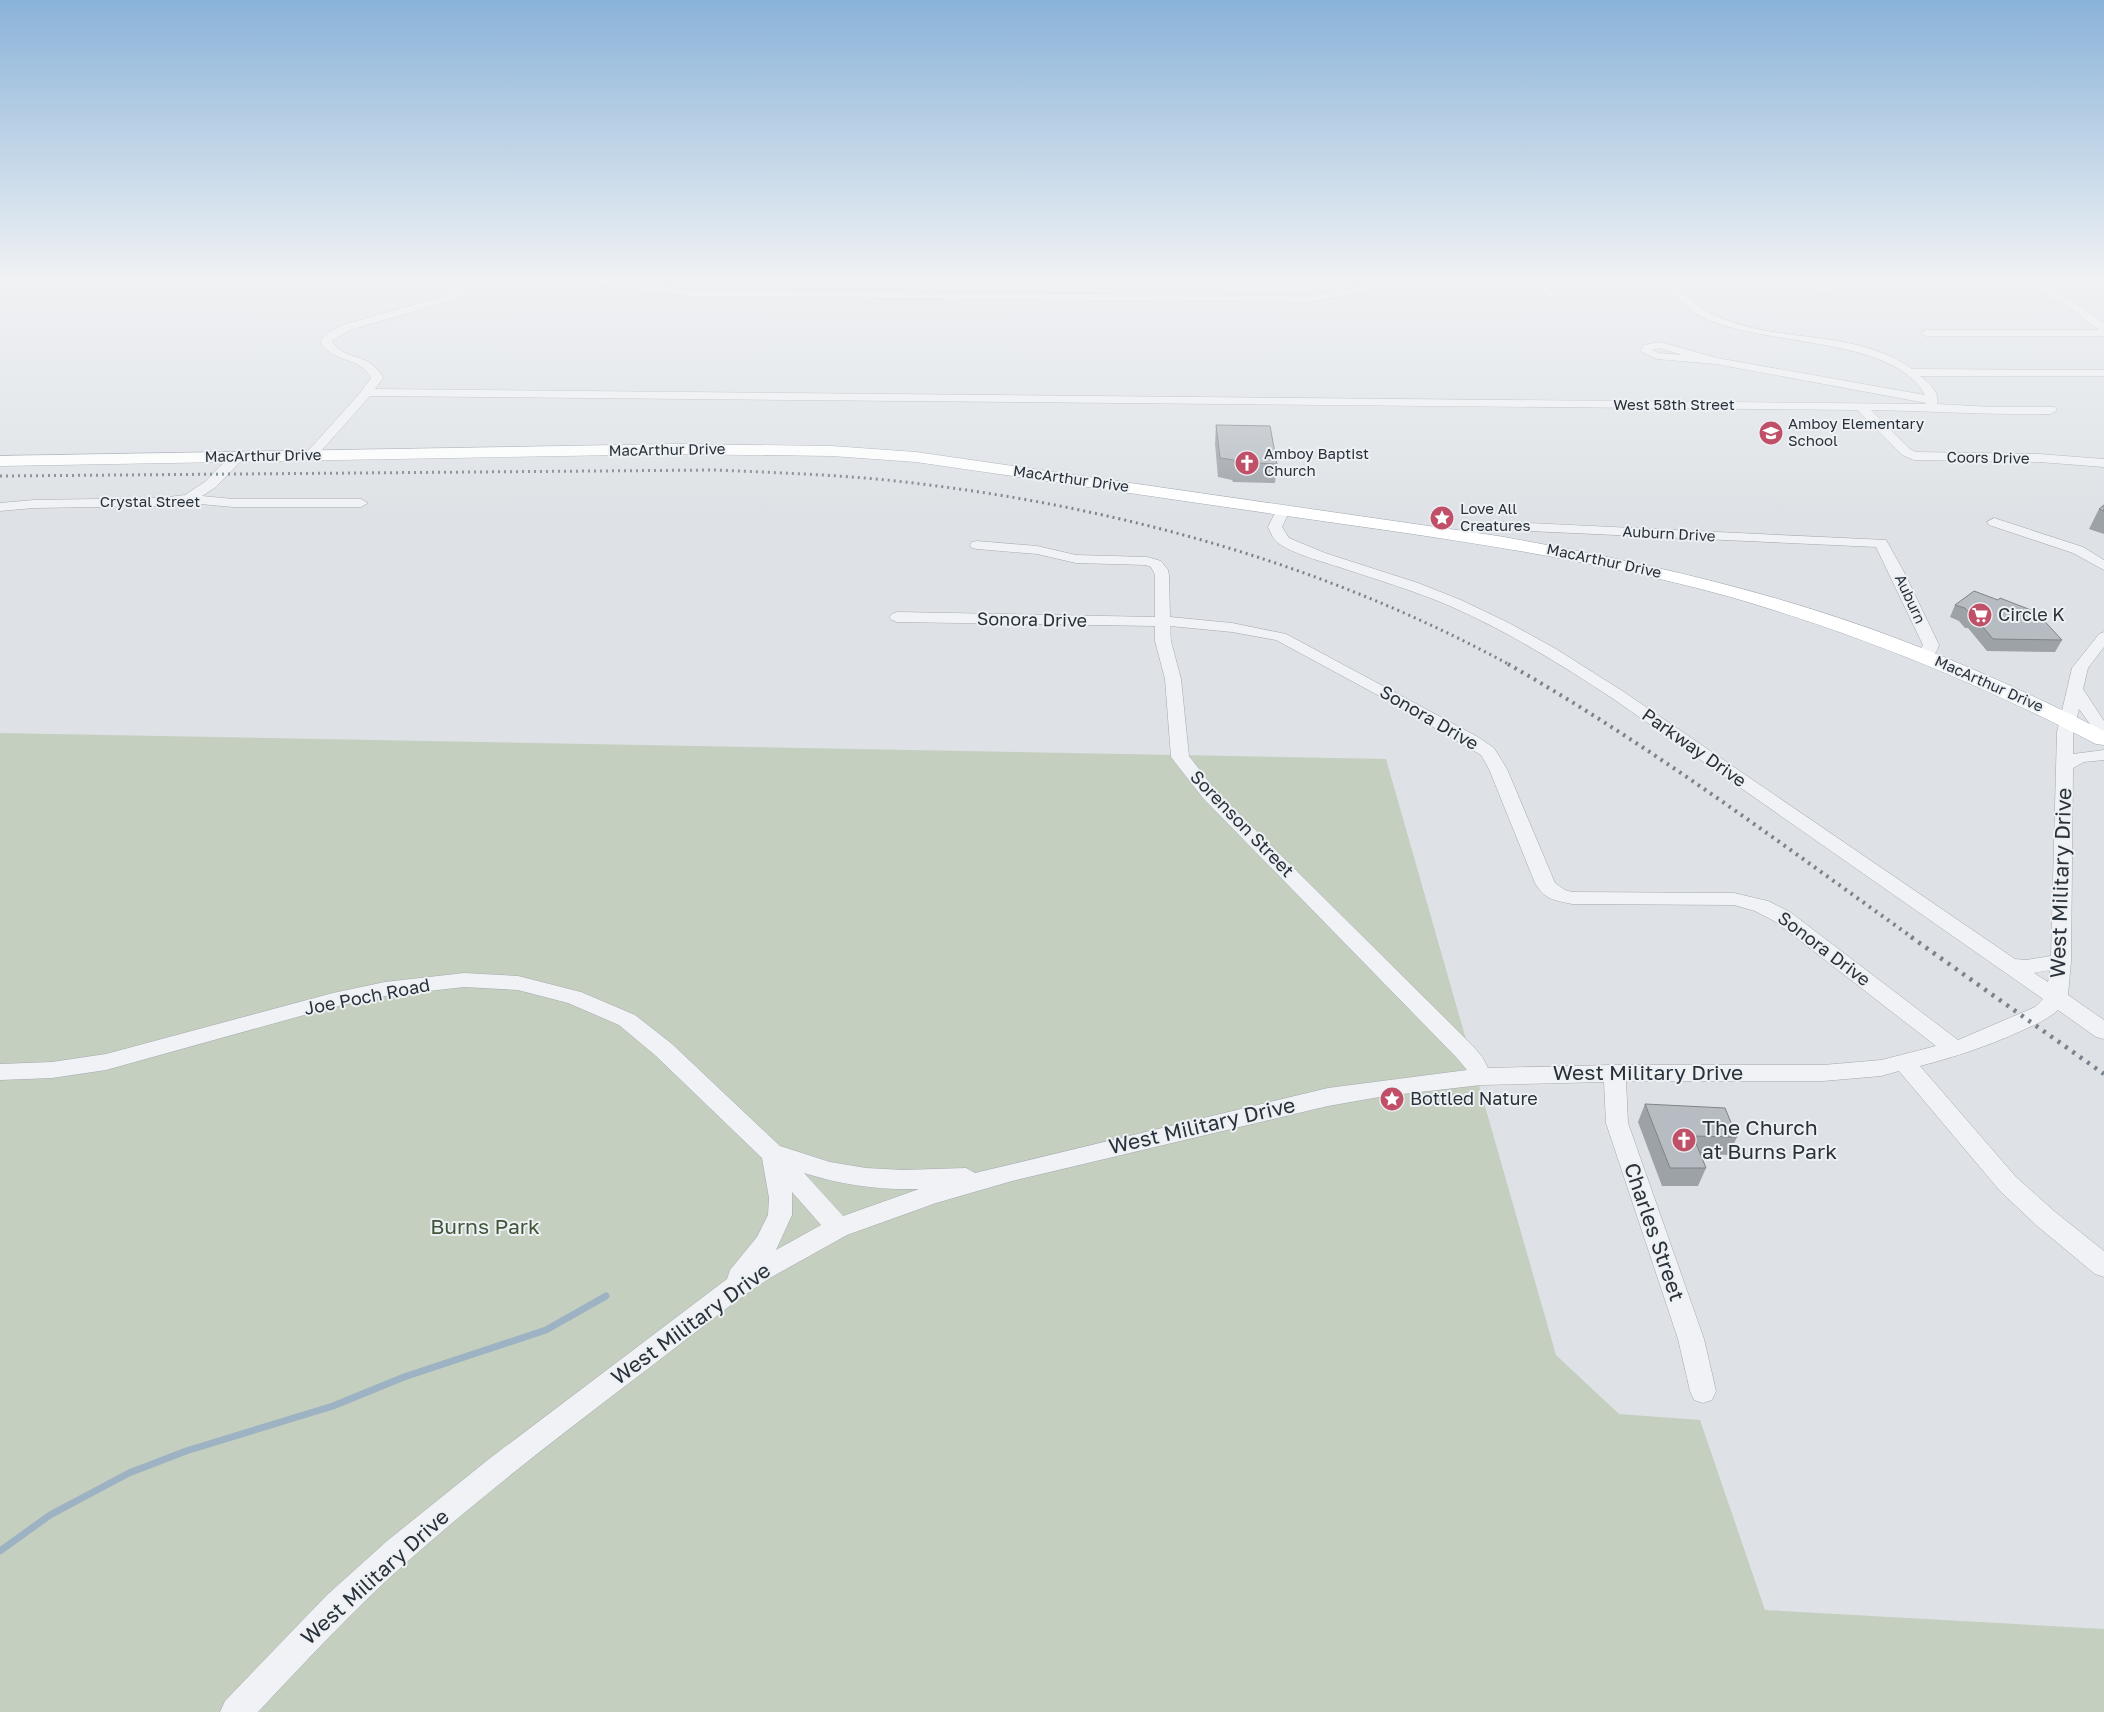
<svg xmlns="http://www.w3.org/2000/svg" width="2104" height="1712" font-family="'Golos Text',sans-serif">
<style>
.green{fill:#c5cfc0}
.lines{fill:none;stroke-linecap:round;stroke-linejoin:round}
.stream{stroke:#9db2c3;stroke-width:7}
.minor-casing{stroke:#a4a9af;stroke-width:1}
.major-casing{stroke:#9fa7b1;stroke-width:1}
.minor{fill:#f0f2f5;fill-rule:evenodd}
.major{fill:#fff;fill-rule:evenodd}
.rail-far2{stroke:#79838e;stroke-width:3;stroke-dasharray:2 4;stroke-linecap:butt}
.rail-far1{stroke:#79838e;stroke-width:4;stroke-dasharray:2.5 5;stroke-linecap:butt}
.rail{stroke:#79838e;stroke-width:4.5;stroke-dasharray:3 6;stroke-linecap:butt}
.wall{fill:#9da2a7}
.building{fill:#b6bcc2;stroke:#7f8488}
.labels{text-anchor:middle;stroke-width:4;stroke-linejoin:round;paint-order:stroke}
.far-street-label{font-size:15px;fill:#29313b;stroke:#edf1f4}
.far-poi-label{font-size:15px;fill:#29313b;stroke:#edf1f4;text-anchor:start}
.poi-label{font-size:18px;fill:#29313b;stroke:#edf1f4;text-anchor:start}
.street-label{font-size:18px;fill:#29313b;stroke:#edf1f4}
.near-street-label{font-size:21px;fill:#29313b;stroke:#edf1f4}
.near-poi-label{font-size:21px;fill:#29313b;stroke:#edf1f4;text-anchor:start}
.near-park-label{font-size:21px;fill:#405638;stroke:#edf1f4}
</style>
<rect width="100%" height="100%" fill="#dee2e6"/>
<!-- green -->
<path class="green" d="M 0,733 L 1386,759 L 1556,1355 L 1619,1414 L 1700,1420 L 1765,1610 L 2104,1629 L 2104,1712 L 0,1712 Z"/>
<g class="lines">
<!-- stream -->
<path class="stream" d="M 0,1551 L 50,1515 L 129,1473 L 186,1451 L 333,1406 L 404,1377 L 546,1330 L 606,1296"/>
<defs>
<path id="minor" d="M 469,276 L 480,276 L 459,296 L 449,301 L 350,330 L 332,341 C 342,361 370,351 383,378 L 375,389 L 1925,404 L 1926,403 L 1716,364 L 1657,359 L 1640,351 L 1644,345 L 1660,342 L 1717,358 L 1925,395 C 1893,335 1758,347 1700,316 C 1684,307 1670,291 1659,276 L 1669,276 C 1680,288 1690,301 1705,310 C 1768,347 1851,325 1912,369 L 2104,370 L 2104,376 L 1920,376 C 1929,383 1940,392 1937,404 L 1993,407 L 2055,407 L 2057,410 L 2051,414 C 1991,415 1931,411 1871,410 L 1910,449 L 1916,452 L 2039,454 L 2104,459 L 2104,467 L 2039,462 L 1914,460 L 1902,455 L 1857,410 L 370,396 L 315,458 L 307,458 L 305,455 L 307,452 L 360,393 L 371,378 C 361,356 332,364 320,341 C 327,332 336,328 346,324 L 441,297 L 451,292 ZM 1660,348 L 1682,355 L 1659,353 L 1652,350 Z
M 561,276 L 577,276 L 689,290 L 1310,296 L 1417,276 L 1436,276 L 1431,279 L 1310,302 L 689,296 L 587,284 L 562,278 Z
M 1526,276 L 1537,276 L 1557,295 L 1556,297 L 1548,297 Z
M 1741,276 L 1763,276 L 1827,286 L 1832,289 L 1827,292 L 1746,279 Z
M 2009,276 C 2034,274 2083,308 2104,323 L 2104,336 L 1926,336 L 1921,333 L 1926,330 L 2099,330 L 2069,307 Z
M 2084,276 L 2097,276 L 2104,278 L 2104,285 Z
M 237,453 L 242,454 L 243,457 L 242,460 L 216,487 L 202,496 L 233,499 L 361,499 L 368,503 L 361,507 L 233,507 L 189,503 L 160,506 L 34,508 L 0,511 L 0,503 L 34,500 L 160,498 L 185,495 L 206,481 L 232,454 Z
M 1283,506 L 1290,510 L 1282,527 L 1289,538 L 1325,553 L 1418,583 L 1461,600 L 1509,623 L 1556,649 L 1624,692 L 2015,959 L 2026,960 L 2051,956 L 2057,732 L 2072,668 L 2099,634 L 2104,632 L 2104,647 L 2088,668 L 2083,689 L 2104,721 L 2104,736 L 2098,735 L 2079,709 L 2073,732 L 2073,754 L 2104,750 L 2104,760 L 2084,762 L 2073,768 L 2071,961 L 2068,995 L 2104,1020 L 2104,1039 L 2096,1037 L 2058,1010 C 2047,1020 2034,1025 2021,1031 C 1988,1046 1955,1057 1920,1066 L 2016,1177 L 2054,1211 L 2104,1251 L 2104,1277 L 2095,1274 L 2036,1225 L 2000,1191 L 1899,1071 L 1881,1076 L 1823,1081 L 1626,1081 L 1628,1123 L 1704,1339 L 1716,1391 L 1712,1400 L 1703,1403 L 1694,1400 L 1690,1391 L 1678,1339 L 1606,1123 L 1604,1082 L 1481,1085 L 1385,1096 L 1328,1106 L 1012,1181 L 936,1203 L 847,1235 L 768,1279 L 736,1301 C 627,1386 510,1470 407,1562 C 354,1609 306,1661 258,1712 L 220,1712 L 225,1701 L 327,1595 L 387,1541 L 489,1459 L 727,1279 L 730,1270 L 757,1237 L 768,1215 L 769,1198 L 762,1158 L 656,1056 L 619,1025 L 568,1003 L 518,990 L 464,987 L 385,996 L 333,1007 L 106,1070 L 52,1078 L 0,1080 L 0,1064 L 52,1062 L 106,1054 L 333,993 L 385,982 L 464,973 L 518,976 L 581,992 L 635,1015 L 672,1044 L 780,1146 L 830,1162 L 866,1168 L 903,1170 L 966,1168 L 975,1173 L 1328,1088 L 1467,1070 L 1456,1057 L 1203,798 L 1174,761 L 1171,757 L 1165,679 L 1155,641 L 1155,626 L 897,622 L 892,620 L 889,617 L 892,614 L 897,612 L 1155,617 L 1155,575 L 1151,567 L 1146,565 L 1076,563 L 1037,554 L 977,549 L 972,548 L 970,545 L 972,542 L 977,541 L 1037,546 L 1076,555 L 1147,557 L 1161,561 L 1168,570 L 1169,575 L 1170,617 L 1232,623 L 1286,634 L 1478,737 L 1494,748 L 1507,769 L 1555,883 L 1565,890 L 1572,892 L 1734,893 L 1768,901 L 1790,912 L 1958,1040 L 2035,1007 L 2043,999 L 1612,698 C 1560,664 1507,631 1450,606 C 1415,591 1378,580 1342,568 C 1324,562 1293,554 1278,543 C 1273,539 1271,533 1268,527 L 1278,507 ZM 1170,626 L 1232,632 L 1276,640 L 1385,699 L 1481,755 L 1489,769 L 1535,883 C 1545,900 1554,900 1572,904 L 1734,905 L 1755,911 L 1776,922 L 1936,1046 L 1881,1060 L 1823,1065 L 1612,1065 L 1488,1068 L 1483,1058 L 1472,1045 L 1215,790 L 1189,756 L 1181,679 L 1171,641 ZM 2050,970 L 2048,982 L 2034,973 ZM 804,1173 C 842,1185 879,1190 919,1189 L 843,1216 ZM 792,1192 L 821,1225 L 776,1250 L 792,1215 Z
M 1994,518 L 2083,547 L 2104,560 L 2104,570 L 2073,553 L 1989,525 L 1987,522 Z
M 1506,522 L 1886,540 L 1904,572 L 1939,645 C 1936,655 1930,661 1919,658 L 1917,655 L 1923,645 L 1876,547 L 1506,530 L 1484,531 L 1458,539 L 1451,535 L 1453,532 L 1483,523 Z"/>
<path id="major" d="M 673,444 L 832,446 L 916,452 L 1498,536 C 1632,560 1765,589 1893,637 C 1965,664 2035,696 2104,731 L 2104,745 L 2096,744 C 1977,682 1856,633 1727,596 C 1596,560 1463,541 1329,522 C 1191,502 1054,482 916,462 L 832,456 L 673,454 L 0,466 L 0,456 Z"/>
</defs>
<!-- minor casing -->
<use href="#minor" class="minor-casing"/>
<!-- major casing -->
<use href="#major" class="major-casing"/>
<!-- minor -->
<use href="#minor" class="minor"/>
<!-- major -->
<use href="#major" class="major"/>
<!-- rail-far2 -->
<path class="rail-far2" d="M 0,476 L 714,470 C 783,473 853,475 921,484 C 1127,509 1328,566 1510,665"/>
<!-- rail-far1 -->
<path class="rail-far1" d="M 1508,664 C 1650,745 1780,843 1913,938"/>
<!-- rail -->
<path class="rail" d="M 1911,937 L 2104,1074"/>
</g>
<!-- wall -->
<path class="wall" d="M 1216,425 L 1277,464 L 1275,483 L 1233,482 L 1232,480 L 1218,477 L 1215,444 Z
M 2104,505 L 2104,534 L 2089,529 L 2099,509 Z
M 1955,605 L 2062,640 L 2055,652 L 1987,651 L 1968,628 L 1965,628 L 1959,621 L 1950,617 Z
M 1645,1104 L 1737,1137 L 1729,1155 L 1701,1154 L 1706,1168 L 1698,1186 L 1662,1186 L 1638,1122 Z"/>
<!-- building -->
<path class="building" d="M 1216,425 L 1270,426 L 1277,464 L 1234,462 L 1234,460 L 1220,458 Z
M 2104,505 L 2104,511 L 2099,509 Z
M 1974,591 L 1998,600 L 2000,598 L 2036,612 L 2062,640 L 1993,639 L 1973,615 L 1971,615 L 1965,608 L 1955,605 Z
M 1645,1104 L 1725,1108 L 1737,1137 L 1693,1136 L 1706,1168 L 1670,1168 Z"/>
<!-- sky -->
<linearGradient id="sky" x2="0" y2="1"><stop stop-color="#8ab3d9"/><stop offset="0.54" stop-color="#f0f2f4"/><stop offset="1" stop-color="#f0f2f4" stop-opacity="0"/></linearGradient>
<rect width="2104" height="515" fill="url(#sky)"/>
<!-- icons -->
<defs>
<symbol id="school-disc" viewBox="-11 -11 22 22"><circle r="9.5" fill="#c04f68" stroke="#edf1f4"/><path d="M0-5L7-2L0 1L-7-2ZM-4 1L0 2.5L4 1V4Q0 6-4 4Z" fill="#fff"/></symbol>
<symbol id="church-disc" viewBox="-11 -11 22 22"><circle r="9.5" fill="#c04f68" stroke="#edf1f4"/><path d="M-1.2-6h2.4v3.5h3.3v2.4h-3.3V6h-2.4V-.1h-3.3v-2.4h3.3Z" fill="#fff"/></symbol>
<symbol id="sight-disc" viewBox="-11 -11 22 22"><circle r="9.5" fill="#c04f68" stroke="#edf1f4"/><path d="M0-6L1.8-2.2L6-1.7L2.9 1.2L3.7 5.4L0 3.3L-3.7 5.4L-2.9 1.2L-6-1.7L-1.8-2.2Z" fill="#fff"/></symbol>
<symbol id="supermarket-disc" viewBox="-11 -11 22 22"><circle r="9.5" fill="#c04f68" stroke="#edf1f4"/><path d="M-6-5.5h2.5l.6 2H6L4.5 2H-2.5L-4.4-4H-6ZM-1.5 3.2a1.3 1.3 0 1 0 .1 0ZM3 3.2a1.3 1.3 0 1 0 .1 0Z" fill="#fff"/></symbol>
</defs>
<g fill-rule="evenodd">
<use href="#school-disc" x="1757" y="419" width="28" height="28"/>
<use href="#church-disc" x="1233" y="449" width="28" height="28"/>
<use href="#sight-disc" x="1428" y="504" width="28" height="28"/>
<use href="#supermarket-disc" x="1966" y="601" width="28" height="28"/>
<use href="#sight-disc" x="1378" y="1085" width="28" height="28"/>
<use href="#church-disc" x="1670" y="1126" width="28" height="28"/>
</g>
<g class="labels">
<!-- far-street labels -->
<g class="far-street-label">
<text x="1674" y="410">West 58th Street</text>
<text transform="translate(667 450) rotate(-1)" y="5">MacArthur Drive</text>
<text transform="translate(263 456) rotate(-1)" y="5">MacArthur Drive</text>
<text transform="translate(1988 458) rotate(1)" y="5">Coors Drive</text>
<text transform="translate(1071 479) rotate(8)" y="5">MacArthur Drive</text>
<text x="150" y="507">Crystal Street</text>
<text transform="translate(1669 534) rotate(3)" y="5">Auburn Drive</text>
<text transform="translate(1604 561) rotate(12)" y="5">MacArthur Drive</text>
<text transform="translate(1910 599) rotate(65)" y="5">Auburn</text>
<text transform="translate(1989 684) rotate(24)" y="5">MacArthur Drive</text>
</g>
<!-- far-poi labels -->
<g class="far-poi-label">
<text x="1788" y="429">Amboy Elementary<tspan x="1788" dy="17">School</tspan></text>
<text x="1264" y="459">Amboy Baptist<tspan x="1264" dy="17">Church</tspan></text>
<text x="1460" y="514">Love All<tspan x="1460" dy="17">Creatures</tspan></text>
</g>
<!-- poi labels -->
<g class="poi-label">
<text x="1998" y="621">Circle K</text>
<text x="1410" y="1105">Bottled Nature</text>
</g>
<!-- street labels -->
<g class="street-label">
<text transform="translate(1032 620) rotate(1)" y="6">Sonora Drive</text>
<text transform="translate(1429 718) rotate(30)" y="6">Sonora Drive</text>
<text transform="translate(1694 748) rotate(35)" y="6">Parkway Drive</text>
<text transform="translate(1242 824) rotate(46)" y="6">Sorenson Street</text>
<text transform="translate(1824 949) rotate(37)" y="6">Sonora Drive</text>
<text transform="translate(367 997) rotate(-11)" y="6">Joe Poch Road</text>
</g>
<!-- near-street labels -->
<g class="near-street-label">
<text transform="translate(2061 883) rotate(-88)" y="7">West Military Drive</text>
<text x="1648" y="1080">West Military Drive</text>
<text transform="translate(1202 1126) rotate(-13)" y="7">West Military Drive</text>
<text transform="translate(1654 1232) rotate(71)" y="7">Charles Street</text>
<text transform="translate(691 1324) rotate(-36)" y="7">West Military Drive</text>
<text transform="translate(375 1577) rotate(-42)" y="7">West Military Drive</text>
</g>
<!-- near-poi labels -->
<g class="near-poi-label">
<text x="1702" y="1135">The Church<tspan x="1702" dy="24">at Burns Park</tspan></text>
</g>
<!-- near-park labels -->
<g class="near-park-label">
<text x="485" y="1234">Burns Park</text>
</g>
</g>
</svg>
